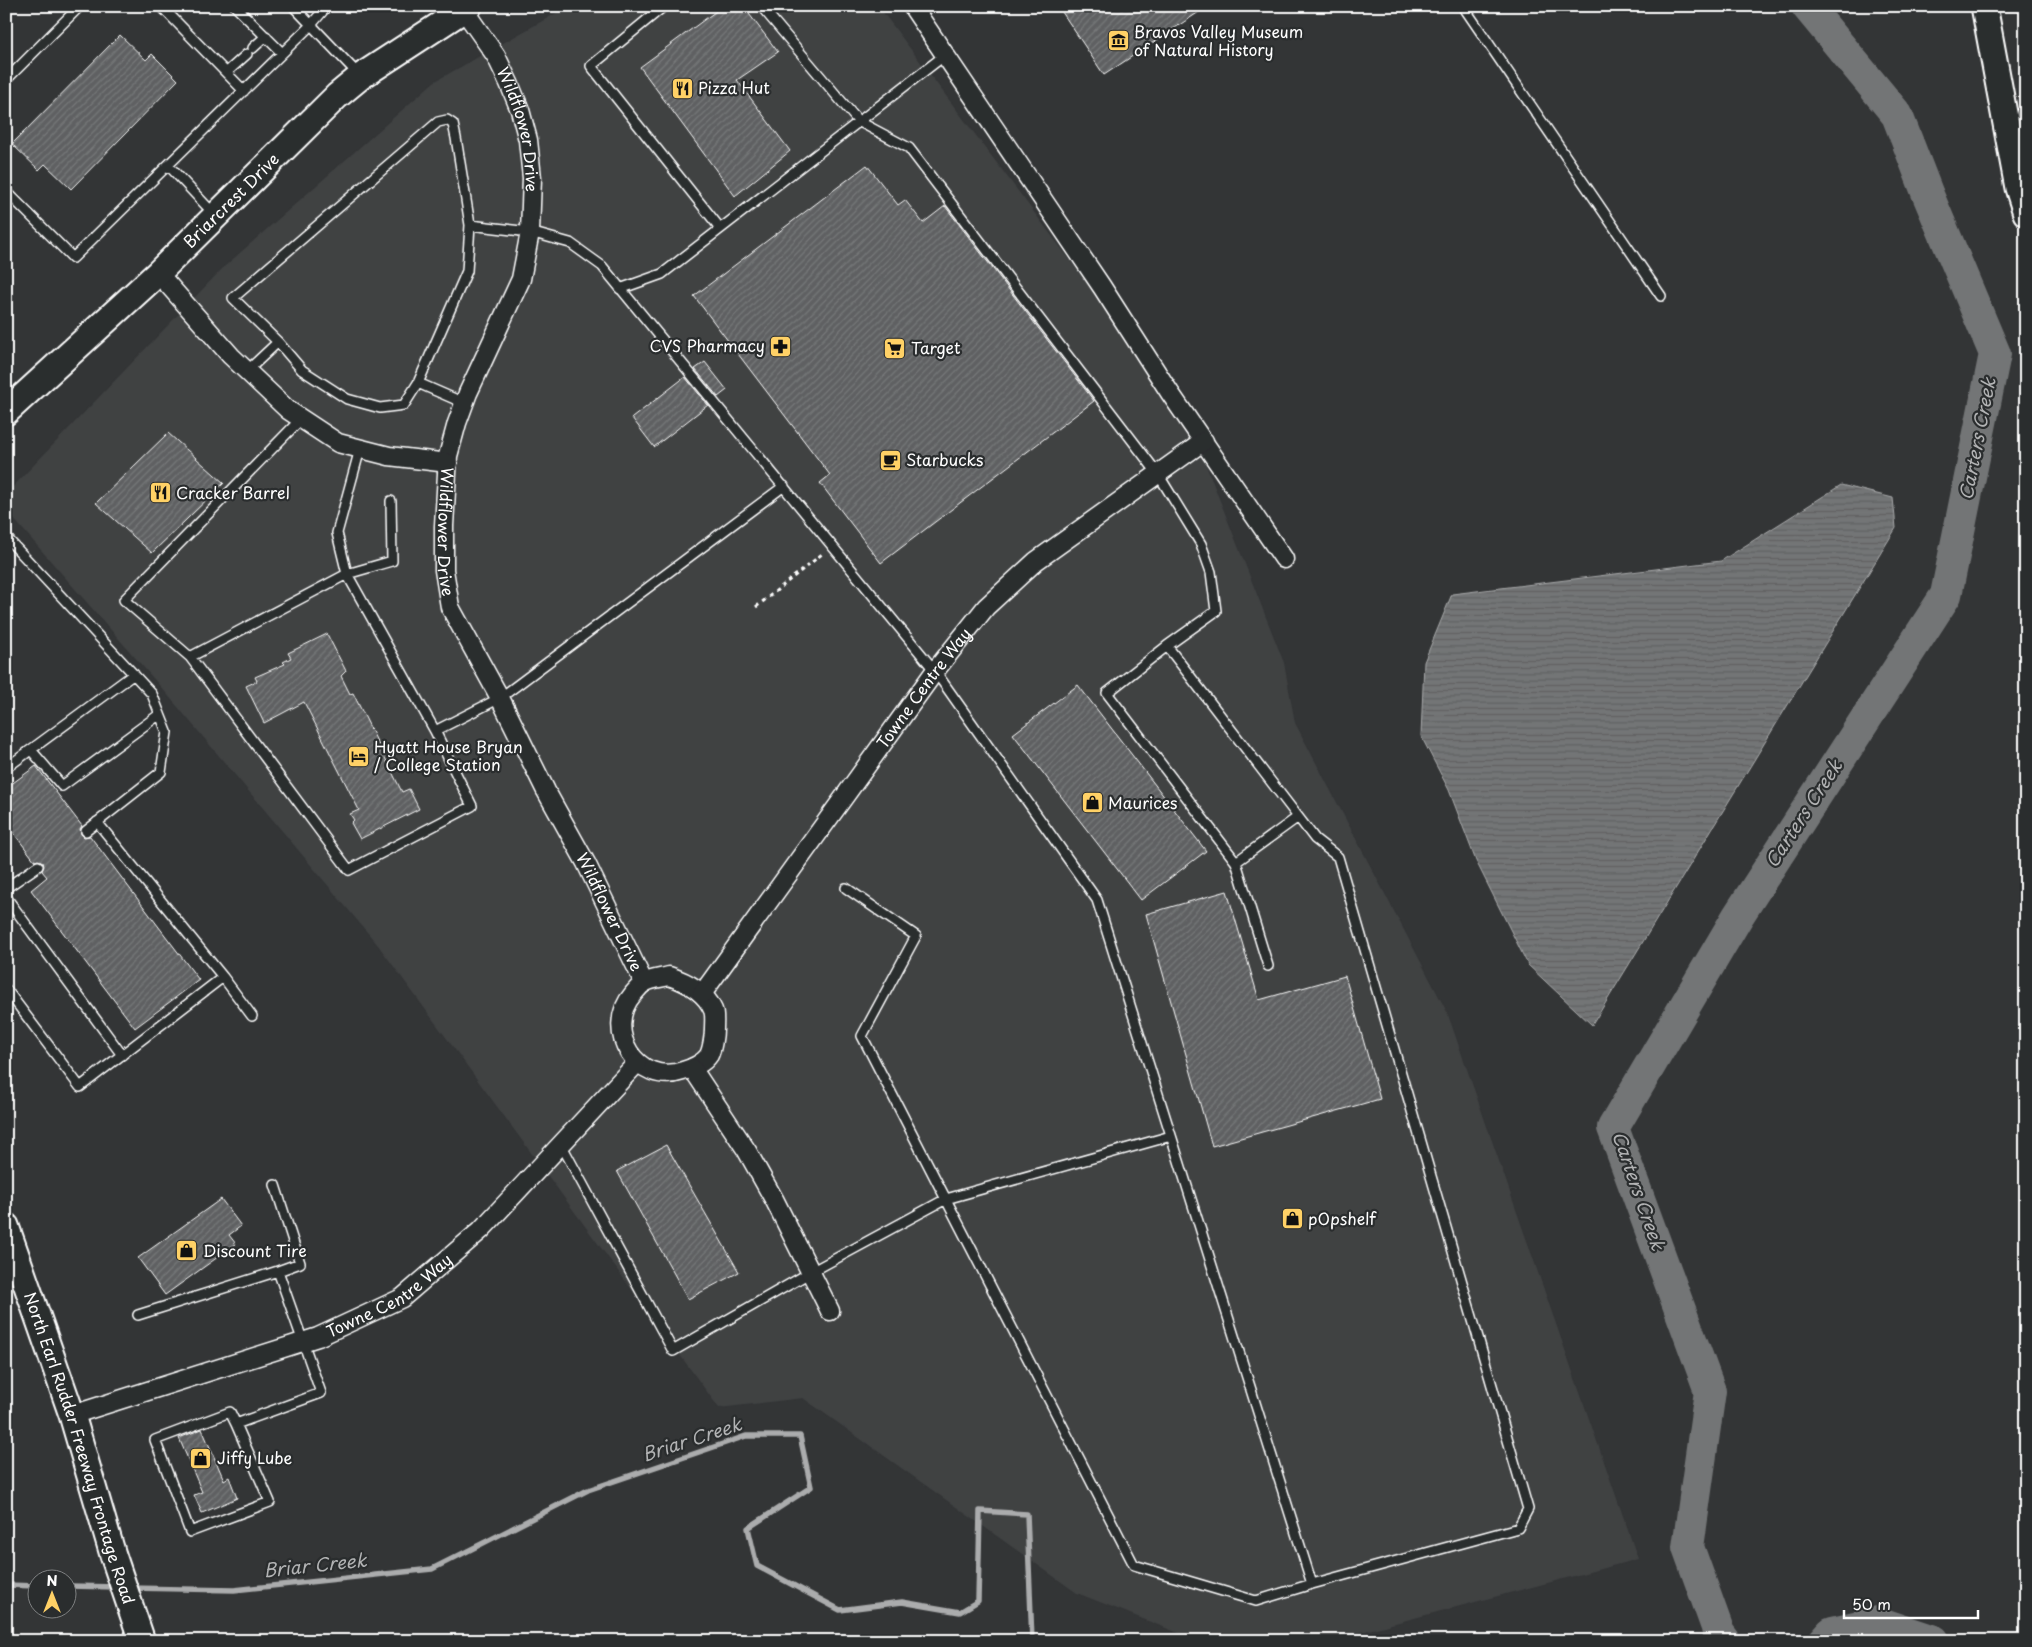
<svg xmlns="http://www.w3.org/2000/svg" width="2032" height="1647" font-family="'Playpen Sans',sans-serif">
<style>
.built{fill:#404243}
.water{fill:url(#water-rules);stroke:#abacad}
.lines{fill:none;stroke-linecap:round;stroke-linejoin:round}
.stream{stroke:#abacad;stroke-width:5.5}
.river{stroke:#737576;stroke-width:32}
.building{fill:url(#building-hatch);stroke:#fff}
.lane-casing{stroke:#fff;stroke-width:12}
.street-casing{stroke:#fff;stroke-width:21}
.secondary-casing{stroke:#fff;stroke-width:29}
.path{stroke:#fff;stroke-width:3;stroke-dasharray:4 4;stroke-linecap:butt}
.lane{stroke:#2a2d2e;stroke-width:9}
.street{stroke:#2a2d2e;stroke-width:18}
.secondary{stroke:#2a2d2e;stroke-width:25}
.labels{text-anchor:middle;stroke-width:4.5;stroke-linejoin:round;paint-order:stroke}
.poi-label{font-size:16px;fill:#fff;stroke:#2a2d2e;text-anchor:start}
.street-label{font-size:16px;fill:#fff;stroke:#2a2d2e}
.water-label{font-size:18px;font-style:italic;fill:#b2b3b4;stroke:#2a2d2e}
</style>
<defs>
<pattern id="water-rules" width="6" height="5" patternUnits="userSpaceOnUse" patternTransform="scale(1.25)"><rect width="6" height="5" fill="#737576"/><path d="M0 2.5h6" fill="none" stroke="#606061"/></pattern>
<pattern id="building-hatch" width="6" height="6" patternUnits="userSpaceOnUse" patternTransform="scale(1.25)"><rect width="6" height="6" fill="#5f6162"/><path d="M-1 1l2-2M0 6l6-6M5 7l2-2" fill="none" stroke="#77797a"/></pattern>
</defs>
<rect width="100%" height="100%" fill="#333536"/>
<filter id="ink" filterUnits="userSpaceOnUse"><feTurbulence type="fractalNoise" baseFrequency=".02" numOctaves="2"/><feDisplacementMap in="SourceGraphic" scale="10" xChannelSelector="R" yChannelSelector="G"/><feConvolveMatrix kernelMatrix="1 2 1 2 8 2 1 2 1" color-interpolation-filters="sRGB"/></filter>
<g filter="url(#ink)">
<!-- built -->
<path class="built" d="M 569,6 L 878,6 L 1185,412 L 1284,663 L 1295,723 L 1447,1012 L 1638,1559 L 1327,1641 L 1199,1641 L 1077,1593 L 803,1398 L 719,1408 L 378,945 L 167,694 L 6,510 L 6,494 L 224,267 L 434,82 Z"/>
<!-- water -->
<path class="water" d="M 1841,485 L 1893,498 L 1896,528 L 1592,1025 L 1528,965 L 1476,861 L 1449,790 L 1421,736 L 1424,662 L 1452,594 L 1721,561 Z"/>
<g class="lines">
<!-- stream -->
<path class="stream" d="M 6,1585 L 38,1586
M 68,1586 L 118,1587
M 130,1588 L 234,1590 L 432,1569 L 588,1490 L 746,1436 L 800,1436 L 811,1487 L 748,1528 L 757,1566 L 840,1610 L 902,1602 L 960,1612 L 978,1601 L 980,1511 L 1027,1514 L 1032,1641"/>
<!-- river -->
<path class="river" d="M 1725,1641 L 1719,1633 L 1688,1547 L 1710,1391 L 1613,1128 L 1738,916 L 1946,595 L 1995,354 L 1928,195 L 1897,115 L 1807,6
M 1824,1641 L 1832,1632 L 1877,1622 L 1934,1641"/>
</g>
<!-- building -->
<path class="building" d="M 723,6 L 743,6 L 778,52 L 737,80 L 790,151 L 735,196 L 640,67 Z
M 1058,6 L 1208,6 L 1104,75 Z
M 120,35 L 146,60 L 152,54 L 178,80 L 71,189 L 45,164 L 39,170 L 12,144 Z
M 867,165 L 898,205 L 905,200 L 923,223 L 945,206 L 1094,401 L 881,563 L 820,483 L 830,475 L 694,296 Z
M 705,362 L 727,390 L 718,397 L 695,369 Z
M 685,377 L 708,405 L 654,447 L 632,418 Z
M 168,433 L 224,483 L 152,553 L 96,503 Z
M 327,634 L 346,671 L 341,676 L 350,694 L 353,693 L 402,792 L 409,789 L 419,809 L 360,839 L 351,823 L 354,820 L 350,814 L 359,810 L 304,702 L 264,723 L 246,686 L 257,681 L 255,677 L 285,664 L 283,662 L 291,658 L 288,653 Z
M 1078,685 L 1206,851 L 1141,900 L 1013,734 Z
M 36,766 L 82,826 L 80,829 L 81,834 L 84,837 L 90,836 L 199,980 L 135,1028 L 31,890 L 47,877 L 42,871 L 44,866 L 43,862 L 38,860 L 35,861 L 6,823 L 6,788 Z
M 1227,891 L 1259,1000 L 1345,976 L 1380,1099 L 1212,1146 L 1146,914 Z
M 666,1145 L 739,1272 L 688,1299 L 617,1171 Z
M 221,1199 L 241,1226 L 229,1235 L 236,1244 L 165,1295 L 138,1258 Z
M 202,1429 L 224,1480 L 229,1477 L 237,1498 L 202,1513 L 194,1495 L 202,1492 L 179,1438 Z"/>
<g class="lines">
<defs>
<path id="lane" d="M 161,6 L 244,91
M 235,6 L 282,53
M 293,6 L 359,75
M 664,6 L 591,66 L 720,228
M 761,6 L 858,121 L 909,148 L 1158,474 L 1201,544 L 1211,572 L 1216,611 L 1167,646 L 1315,839 L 1338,857 L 1528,1509 L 1518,1528 L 1312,1584
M 1463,6 L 1661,296
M 253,48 L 266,36
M 227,72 L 247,54
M 6,80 L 80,6
M 168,165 L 214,214
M 6,191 L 73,258 L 311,25 L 327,6
M 620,289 L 662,274 L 945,55
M 278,342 L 302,370 L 347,399 L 380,408 L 404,405 L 418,383 L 464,403
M 247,371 L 278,342 L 233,298 L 438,122 L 447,120 L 453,124 L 456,138 L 470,225 L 530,232 L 570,243 L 602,266 L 935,671 L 1097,900 L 1312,1584 L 1256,1601 L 1134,1565 L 862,1036 L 916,936 L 846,888
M 418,383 L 467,271 L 470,225
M 301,419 L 124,600 L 190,657 L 347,574 L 337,533 L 360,449
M 391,501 L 392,561 L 347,574 L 435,731 L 500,698 L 784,486
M 6,537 L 152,694 L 167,732 L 161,772 L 86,831
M 1167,646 L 1107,693 L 1236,862 L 1268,966
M 190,657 L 349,870 L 472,806 L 435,731
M 31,750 L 62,786 L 160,714
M 6,768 L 134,674
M 1236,862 L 1298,817
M 6,888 L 38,866
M 6,897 L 122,1055
M 223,977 L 252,1016
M 6,989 L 80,1087 L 223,977 L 97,822
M 561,1144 L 673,1351 L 811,1272 L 946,1199 L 1171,1136
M 138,1315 L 278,1271
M 236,1424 L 230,1412 L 155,1440 L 190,1532 L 270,1502 L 236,1424 L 321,1393 L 278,1271 L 300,1263 L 275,1185"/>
<g id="street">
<path id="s1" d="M 461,6 L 496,56 L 509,83 L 520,110 L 528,140 L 532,178 L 530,232 L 521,279 L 468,393 L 457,423 L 448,456 L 444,526 L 444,570 L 450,607 L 500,698 L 546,791 L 586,863 L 644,983"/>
<path d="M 912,6 L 1102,287 L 1170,393 L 1284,559"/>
<path d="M 158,273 L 231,356 L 288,410 L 338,443 L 389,456 L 448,463"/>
<path d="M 669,976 C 687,982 705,991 713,1010 C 715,1015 714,1023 714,1029 C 714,1036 712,1049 709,1055 C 704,1063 691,1069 683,1071 C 637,1087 602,1030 633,994 C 636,991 640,985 644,983 C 650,979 662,978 669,976 Z"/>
<path id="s2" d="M 702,994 L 935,671 L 986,607 L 1036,561 L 1204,441"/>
<path d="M 692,1068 L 747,1151 L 775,1201 L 830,1311"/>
<path id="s3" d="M 72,1415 L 318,1337 L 402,1298 L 481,1230 L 637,1063"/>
</g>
<g id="secondary">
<path d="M 1984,6 L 2018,188 L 2026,213"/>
<path id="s4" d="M 6,412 L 158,273 L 337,96 L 360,77 L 469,6"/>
<path id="s5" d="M 6,1226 L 72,1415 L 113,1555 L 142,1641"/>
</g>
</defs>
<!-- lane casing -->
<use href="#lane" class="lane-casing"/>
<!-- street casing -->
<use href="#street" class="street-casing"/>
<!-- secondary casing -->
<use href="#secondary" class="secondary-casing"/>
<!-- path -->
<path class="path" d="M 756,607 L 822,554"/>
<!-- lane -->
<use href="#lane" class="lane"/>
<!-- street -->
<use href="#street" class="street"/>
<!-- secondary -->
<use href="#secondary" class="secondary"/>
</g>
</g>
<!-- icons -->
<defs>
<symbol id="museum-square" viewBox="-11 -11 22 22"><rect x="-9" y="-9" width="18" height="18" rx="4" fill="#ffd166" stroke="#2a2d2e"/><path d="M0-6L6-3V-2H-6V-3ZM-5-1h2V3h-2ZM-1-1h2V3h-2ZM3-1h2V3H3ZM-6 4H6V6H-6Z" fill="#111"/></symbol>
<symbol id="restaurant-square" viewBox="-11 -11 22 22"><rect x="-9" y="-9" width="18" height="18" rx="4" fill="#ffd166" stroke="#2a2d2e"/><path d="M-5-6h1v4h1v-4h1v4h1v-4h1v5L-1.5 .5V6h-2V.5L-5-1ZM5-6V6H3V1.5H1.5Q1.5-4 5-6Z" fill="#111"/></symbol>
<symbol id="pharmacy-square" viewBox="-11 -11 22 22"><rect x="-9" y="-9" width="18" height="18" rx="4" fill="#ffd166" stroke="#2a2d2e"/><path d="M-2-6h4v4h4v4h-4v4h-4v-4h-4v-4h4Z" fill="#111"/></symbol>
<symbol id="supermarket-square" viewBox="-11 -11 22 22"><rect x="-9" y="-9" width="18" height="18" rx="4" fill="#ffd166" stroke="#2a2d2e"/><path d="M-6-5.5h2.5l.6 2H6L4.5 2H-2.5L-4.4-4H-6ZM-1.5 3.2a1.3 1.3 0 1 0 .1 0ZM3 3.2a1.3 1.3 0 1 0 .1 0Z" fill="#111"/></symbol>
<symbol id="cafe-square" viewBox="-11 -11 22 22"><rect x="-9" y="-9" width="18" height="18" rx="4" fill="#ffd166" stroke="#2a2d2e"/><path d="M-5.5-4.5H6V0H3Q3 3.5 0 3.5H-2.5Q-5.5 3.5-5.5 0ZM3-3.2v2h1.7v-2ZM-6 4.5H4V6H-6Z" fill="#111"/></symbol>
<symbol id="hotel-square" viewBox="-11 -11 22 22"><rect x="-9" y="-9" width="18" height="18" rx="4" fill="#ffd166" stroke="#2a2d2e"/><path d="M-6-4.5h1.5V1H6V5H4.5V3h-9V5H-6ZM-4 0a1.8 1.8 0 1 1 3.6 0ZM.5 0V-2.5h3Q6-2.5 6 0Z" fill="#111"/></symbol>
<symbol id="shop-square" viewBox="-11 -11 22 22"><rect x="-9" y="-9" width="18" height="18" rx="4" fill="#ffd166" stroke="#2a2d2e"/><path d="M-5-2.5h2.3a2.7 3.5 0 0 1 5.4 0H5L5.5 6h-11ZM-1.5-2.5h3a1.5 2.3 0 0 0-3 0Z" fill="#111"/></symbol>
</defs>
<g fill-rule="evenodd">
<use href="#museum-square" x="1106" y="28" width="25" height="25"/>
<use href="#restaurant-square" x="670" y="76" width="25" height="25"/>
<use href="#pharmacy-square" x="768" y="334" width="25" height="25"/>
<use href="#supermarket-square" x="882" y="336" width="25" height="25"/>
<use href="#cafe-square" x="878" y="448" width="25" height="25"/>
<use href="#restaurant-square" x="148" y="480" width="25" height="25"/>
<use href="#hotel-square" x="346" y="744" width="25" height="25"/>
<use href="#shop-square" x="1080" y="790" width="25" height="25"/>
<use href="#shop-square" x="1280" y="1206" width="25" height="25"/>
<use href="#shop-square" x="174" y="1238" width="25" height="25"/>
<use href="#shop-square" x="188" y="1446" width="25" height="25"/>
</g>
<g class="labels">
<!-- poi labels -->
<g class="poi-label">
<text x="1134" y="38">Bravos Valley Museum<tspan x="1134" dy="18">of Natural History</tspan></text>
<text x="698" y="94">Pizza Hut</text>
<text x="765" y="352" text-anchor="end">CVS Pharmacy</text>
<text x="911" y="354">Target</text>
<text x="906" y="466">Starbucks</text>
<text x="176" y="499">Cracker Barrel</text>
<text x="374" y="753">Hyatt House Bryan<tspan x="374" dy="18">/ College Station</tspan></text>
<text x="1108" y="809">Maurices</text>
<text x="1308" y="1225">pOpshelf</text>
<text x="203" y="1257">Discount Tire</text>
<text x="217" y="1464">Jiffy Lube</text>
</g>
<!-- street labels -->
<g class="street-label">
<text dy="6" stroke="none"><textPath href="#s1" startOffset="139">Wildflower Drive</textPath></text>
<text dy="6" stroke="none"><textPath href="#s4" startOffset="309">Briarcrest Drive</textPath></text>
<text dy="6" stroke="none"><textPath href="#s1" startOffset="559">Wildflower Drive</textPath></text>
<text dy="6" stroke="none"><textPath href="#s2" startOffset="378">Towne Centre Way</textPath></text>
<text dy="6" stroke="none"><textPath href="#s1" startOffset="979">Wildflower Drive</textPath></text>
<text dy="6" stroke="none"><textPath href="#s3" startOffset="341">Towne Centre Way</textPath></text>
<text dy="6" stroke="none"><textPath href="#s5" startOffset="234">North Earl Rudder Freeway Frontage Road</textPath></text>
</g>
<!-- water labels -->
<g class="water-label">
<text transform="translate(1978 439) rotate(-79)" y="6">Carters Creek</text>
<text transform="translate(1804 814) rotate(-57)" y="6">Carters Creek</text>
<text transform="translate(1638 1191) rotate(71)" y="6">Carters Creek</text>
<text transform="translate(692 1440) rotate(-18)" y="6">Briar Creek</text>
<text transform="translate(315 1566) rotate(-6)" y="6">Briar Creek</text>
</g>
</g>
<!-- margin -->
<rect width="2032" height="1647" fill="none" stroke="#2a2d2e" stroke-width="25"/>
<rect x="12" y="12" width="2007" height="1622" fill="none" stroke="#fff" stroke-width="2" filter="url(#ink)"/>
<!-- north arrow -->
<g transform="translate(52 1594)"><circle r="24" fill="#2a2d2e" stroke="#7f8182"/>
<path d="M0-4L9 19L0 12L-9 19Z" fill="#ffd166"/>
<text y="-8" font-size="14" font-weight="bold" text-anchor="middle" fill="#ffffff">N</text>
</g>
<!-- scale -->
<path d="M1844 1610v8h134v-8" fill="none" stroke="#ffffff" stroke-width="2.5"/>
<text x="1852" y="1610" font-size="15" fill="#ffffff" stroke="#2a2d2e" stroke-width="4" paint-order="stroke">50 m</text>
</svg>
